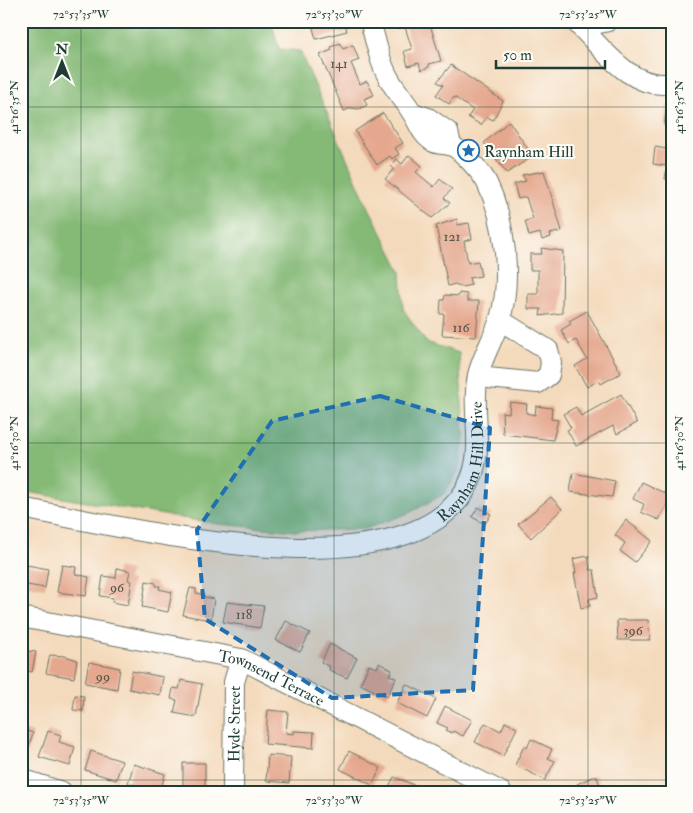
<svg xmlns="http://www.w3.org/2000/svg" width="693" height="813" font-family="'IM FELL Double Pica',serif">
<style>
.forest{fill:#84b976;stroke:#527b55}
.building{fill:#e5a78d}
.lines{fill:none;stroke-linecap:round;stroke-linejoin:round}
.minor-casing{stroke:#6a7464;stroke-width:22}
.minor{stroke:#fff;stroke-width:20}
.marked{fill:#1f6fb2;fill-opacity:0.2;stroke:#1f6fb2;stroke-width:4;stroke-dasharray:10 6;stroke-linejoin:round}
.ticks{fill:none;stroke:#1f3d34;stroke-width:1;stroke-opacity:0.45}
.labels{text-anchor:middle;stroke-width:4;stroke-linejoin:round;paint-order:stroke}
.number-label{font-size:14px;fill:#50584a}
.poi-label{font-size:16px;fill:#1f3d34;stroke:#fdfcf7;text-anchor:start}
.street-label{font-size:16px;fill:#1f3d34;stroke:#fdfcf7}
.neatline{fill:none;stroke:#1f3d34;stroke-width:2}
.ticks-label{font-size:12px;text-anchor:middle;fill:#1f3d34}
</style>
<rect width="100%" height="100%" fill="#fdfcf7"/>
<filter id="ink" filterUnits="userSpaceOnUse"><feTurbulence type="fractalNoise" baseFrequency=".02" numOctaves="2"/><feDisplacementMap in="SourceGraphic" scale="10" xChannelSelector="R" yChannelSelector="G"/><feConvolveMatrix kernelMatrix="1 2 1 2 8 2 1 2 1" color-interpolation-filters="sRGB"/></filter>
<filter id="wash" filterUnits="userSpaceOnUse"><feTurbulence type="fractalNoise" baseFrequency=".0096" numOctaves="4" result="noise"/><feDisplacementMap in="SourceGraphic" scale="20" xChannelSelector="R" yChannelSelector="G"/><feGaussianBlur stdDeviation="1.12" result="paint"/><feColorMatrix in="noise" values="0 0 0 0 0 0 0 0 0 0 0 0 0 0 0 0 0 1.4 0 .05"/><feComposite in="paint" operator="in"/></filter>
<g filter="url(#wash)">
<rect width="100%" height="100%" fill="#f4dabc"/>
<!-- forest -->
<path class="forest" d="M 21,21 L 271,21 L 279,49 L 300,51 L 365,200 L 401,271 L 403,309 L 426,342 L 459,353 L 464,436 L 460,467 L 444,494 L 409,513 L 365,529 L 295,531 L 218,524 L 21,491 L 21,345 L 23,345 L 21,339 Z"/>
<g id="blocks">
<!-- building -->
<path class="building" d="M 311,21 L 344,21 L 347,31 L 316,39 Z
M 395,21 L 429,21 L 441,61 L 429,64 L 429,67 L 421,70 L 419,63 L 408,66 L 404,51 L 412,49 L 405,27 L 397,29 Z
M 340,43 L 343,49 L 353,45 L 359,60 L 351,63 L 360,84 L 367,81 L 374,95 L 364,99 L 367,105 L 359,109 L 351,108 L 344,111 L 320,55 L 332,50 L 331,47 Z
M 451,65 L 503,101 L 493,120 L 487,117 L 481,125 L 468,117 L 473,110 L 454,97 L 449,104 L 436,95 L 443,85 L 437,82 Z
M 667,105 L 672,106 L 672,179 L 665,179 L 667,166 L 653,164 L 655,147 L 667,149 L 670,127 L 664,126 Z
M 383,113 L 403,143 L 395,148 L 399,154 L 392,159 L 390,156 L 377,165 L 355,131 Z
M 509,121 L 533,156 L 507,173 L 484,143 Z
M 409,155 L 422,166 L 416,172 L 434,187 L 440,179 L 452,189 L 444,198 L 450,203 L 432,218 L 385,179 L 394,169 L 391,166 L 397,159 L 402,164 Z
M 544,171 L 562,231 L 550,234 L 551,237 L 542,240 L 540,233 L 529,236 L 525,221 L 533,219 L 526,197 L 518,199 L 514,184 L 526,181 L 522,175 Z
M 457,219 L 458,225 L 469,223 L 472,239 L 464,241 L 468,263 L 478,261 L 481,276 L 469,278 L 471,285 L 462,287 L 455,284 L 448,286 L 436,226 Z
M 541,248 L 563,251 L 562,313 L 540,316 L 541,309 L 528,309 L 528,294 L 538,294 L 538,270 L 530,270 L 530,254 L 542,254 Z
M 459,293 L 467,294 L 467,301 L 479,301 L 476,337 L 442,335 L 444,314 L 440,314 L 441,300 L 444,300 L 445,295 L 459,296 Z
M 587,311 L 621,373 L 601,384 L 599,380 L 587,387 L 575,366 L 587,359 L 576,340 L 569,344 L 561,330 L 571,324 L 569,321 Z
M 621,394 L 637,423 L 617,434 L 613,426 L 576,446 L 567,430 L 571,428 L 563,414 L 576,407 L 581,416 Z
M 510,402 L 527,404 L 526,413 L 535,415 L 536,406 L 552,408 L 551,419 L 558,420 L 553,440 L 503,434 L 502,412 L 509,413 Z
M 573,473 L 615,481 L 612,497 L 570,492 Z
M 641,482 L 671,496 L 659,520 L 641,512 L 644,504 L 633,499 Z
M 551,497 L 562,509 L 531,538 L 518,524 Z
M 478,507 L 491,514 L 485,524 L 472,517 Z
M 626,520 L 652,541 L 635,562 L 620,551 L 625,543 L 615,535 Z
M 588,556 L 590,570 L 594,570 L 598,597 L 589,599 L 590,606 L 581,608 L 574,573 L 576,573 L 573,559 Z
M 22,564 L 48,569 L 45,588 L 21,584 Z
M 62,565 L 76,567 L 75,574 L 89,577 L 86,596 L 57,592 Z
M 117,568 L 130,571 L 128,580 L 132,581 L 128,605 L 112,602 L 113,598 L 100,596 L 103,576 L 116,578 Z
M 146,581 L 156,583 L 156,586 L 160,586 L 159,589 L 172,592 L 168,612 L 142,607 Z
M 190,588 L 196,589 L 196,593 L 204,595 L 204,597 L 214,599 L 211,620 L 183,615 Z
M 227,602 L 264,606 L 260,628 L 223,622 Z
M 617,620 L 648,620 L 650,640 L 618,640 Z
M 286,621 L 310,633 L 300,652 L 276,640 Z
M 330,644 L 357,658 L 347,678 L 329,670 L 330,667 L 321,662 Z
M 21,650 L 36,652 L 32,672 L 21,670 Z
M 50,655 L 65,656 L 77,660 L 74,678 L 46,673 Z
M 89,662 L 120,668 L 117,689 L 85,683 Z
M 379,663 L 392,670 L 389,675 L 396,678 L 387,697 L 360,684 L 369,665 L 377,668 Z
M 132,671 L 163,677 L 160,695 L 129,689 Z
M 181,680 L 202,684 L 196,717 L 174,713 L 177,700 L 171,699 L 173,688 L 179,689 Z
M 406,684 L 436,699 L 427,718 L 397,703 Z
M 75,695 L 84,696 L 83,711 L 73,710 Z
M 445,706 L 472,720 L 463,736 L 453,731 L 452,733 L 446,730 L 448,728 L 437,723 Z
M 268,710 L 288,712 L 286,733 L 294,734 L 294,731 L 314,732 L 313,748 L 265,744 Z
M 505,722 L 517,728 L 503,756 L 475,742 L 485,723 L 501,731 Z
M 21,729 L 33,733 L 27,752 L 21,751 Z
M 48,731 L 61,735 L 59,742 L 75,747 L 70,766 L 39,757 Z
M 531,739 L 552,749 L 548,758 L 555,761 L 545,780 L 515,765 L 524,746 L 527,748 Z
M 91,751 L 122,761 L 116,780 L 85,770 Z
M 349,751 L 381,768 L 372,785 L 340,769 Z
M 268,755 L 291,757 L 289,783 L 266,781 Z
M 183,763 L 205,763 L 205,792 L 183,792 Z
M 134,764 L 165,774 L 160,792 L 128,783 Z
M 596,775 L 603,792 L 580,792 L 577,784 Z
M 394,777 L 407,782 L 427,792 L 386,792 Z"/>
</g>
</g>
<g filter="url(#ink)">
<use href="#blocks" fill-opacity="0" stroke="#6a7464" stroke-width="1"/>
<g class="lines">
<defs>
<g id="minor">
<path d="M 575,21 C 600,45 631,92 672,83"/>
<path d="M 581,27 L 608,21"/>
<path d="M 413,113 L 428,118 L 448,132 L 451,145"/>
<path d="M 478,377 L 538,383 L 549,375 L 551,362 L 548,350 L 500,320"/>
<path id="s1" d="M 21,508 C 122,526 406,599 467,487 C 487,451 470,413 478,375 C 483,355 494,338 500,319 C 512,279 505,220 487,183 C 482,173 460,147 449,145 C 444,143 439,145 434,142 C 421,135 419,122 411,111 C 405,101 397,92 391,82 C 380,65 376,41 370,21"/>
<path id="s2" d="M 21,617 L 241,659 L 501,792"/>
<path d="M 21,779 L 62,792"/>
<path id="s3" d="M 233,792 L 234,682 L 241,659"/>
</g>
</defs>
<!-- minor casing -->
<use href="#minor" class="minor-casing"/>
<!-- minor -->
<use href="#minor" class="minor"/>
</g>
</g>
<!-- marked area -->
<path class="marked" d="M 380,396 L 490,428 L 473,690 L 332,698 L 205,619 L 197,530 L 272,421 Z"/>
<!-- ticks -->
<path class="ticks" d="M 81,21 L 81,792M 334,21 L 334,792M 588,21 L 588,792M 21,107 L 672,107M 21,443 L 672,443M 21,780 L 672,780"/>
<!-- icons -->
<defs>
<symbol id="sight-ring" viewBox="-11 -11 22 22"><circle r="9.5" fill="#fdfcf7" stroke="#1f6fb2" stroke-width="1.5"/><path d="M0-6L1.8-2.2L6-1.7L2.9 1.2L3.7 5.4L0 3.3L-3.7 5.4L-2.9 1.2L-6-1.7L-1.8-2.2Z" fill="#1f6fb2"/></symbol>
</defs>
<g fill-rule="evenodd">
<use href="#sight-ring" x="456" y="138" width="25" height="25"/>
</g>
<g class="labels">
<!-- number labels -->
<g class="number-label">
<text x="339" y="68">141</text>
<text x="452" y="241">121</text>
<text x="461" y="332">116</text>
<text x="117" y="592">96</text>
<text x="244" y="619">118</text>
<text x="633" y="635">396</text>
<text x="103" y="681">99</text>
</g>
<!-- poi labels -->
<g class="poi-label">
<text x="484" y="157">Raynham Hill</text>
</g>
<!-- street labels -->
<g class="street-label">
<text dy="6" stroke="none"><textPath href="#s1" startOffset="491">Raynham Hill Drive</textPath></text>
<text dy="6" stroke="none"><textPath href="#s2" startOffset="259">Townsend Terrace</textPath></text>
<text dy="6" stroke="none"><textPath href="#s3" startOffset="68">Hyde Street</textPath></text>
</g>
</g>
<!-- margin -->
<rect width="693" height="813" fill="none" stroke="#fdfcf7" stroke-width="55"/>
<!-- north arrow -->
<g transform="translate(62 62)" stroke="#fdfcf7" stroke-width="4" paint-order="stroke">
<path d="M0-4L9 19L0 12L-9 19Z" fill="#1f3d34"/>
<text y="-8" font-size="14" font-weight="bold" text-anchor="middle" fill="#1f3d34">N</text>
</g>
<!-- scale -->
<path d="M496 60v8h109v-8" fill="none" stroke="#1f3d34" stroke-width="2.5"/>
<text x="503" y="60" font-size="15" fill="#1f3d34" stroke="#fdfcf7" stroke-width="4" paint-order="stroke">50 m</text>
<rect x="28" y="28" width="638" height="758" class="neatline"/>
<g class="ticks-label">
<text x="81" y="18">72°53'35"W</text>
<text x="334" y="18">72°53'30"W</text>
<text x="588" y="18">72°53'25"W</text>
<text transform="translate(14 107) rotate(-90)" y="4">41°16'35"N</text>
<text transform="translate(679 107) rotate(-90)" y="4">41°16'35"N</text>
<text transform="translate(14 443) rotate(-90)" y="4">41°16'30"N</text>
<text transform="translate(679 443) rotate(-90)" y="4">41°16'30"N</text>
<text x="81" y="804">72°53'35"W</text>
<text x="334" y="804">72°53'30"W</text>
<text x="588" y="804">72°53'25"W</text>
</g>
</svg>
